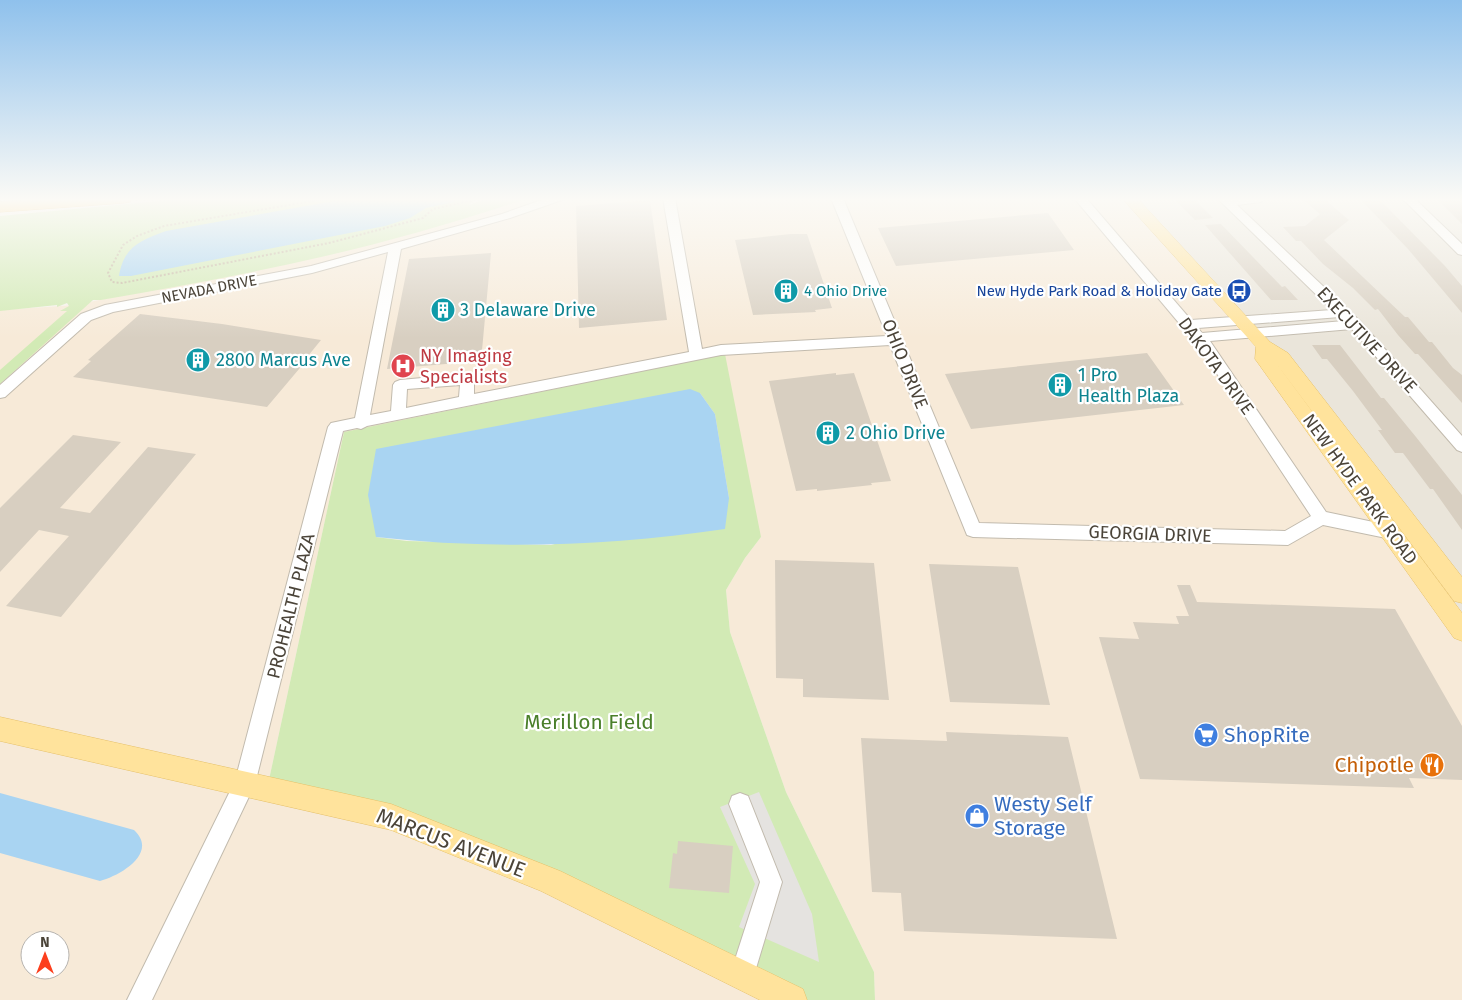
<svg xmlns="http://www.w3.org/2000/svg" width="1462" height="1000" font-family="'Fira Sans',sans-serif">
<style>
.residential{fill:#eae5da}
.commercial{fill:#f7ead8;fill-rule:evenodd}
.green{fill:#d2eab5;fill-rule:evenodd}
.parking{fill:#e5e3e0}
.water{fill:#a9d4f2}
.building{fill:#d8cfc1}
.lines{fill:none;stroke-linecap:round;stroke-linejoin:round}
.minor-casing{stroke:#c2bbae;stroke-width:2}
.major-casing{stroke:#e6c16a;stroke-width:1}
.highway-casing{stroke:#e0a43c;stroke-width:1}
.path{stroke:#c4b79f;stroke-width:2;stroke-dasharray:2 2;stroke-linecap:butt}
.minor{fill:#fff;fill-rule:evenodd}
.major{fill:#ffe39c;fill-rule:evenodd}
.highway{fill:#ffcf6e;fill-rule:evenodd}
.labels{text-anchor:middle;stroke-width:4.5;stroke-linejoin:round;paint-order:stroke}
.far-street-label{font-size:15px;fill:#4b4439;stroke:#fff}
.far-culture-label{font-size:15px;fill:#0d838f;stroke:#fff;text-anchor:start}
.far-transit-label{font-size:15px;fill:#164399;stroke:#fff;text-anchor:end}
.culture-label{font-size:18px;fill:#0d838f;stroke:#fff;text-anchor:start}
.street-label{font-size:18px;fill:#4b4439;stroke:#fff}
.health-label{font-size:18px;fill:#be3a42;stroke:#fff;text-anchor:start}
.near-park-label{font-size:21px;fill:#4a7f2a;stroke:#fff}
.near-shop-label{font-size:21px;fill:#366cbe;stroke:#fff;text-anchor:start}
.near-food-label{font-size:21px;fill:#c56008;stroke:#fff;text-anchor:end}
.near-street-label{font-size:21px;fill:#4b4439;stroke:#fff}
</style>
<rect width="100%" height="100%" fill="#f6f3ec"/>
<!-- residential -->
<path class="residential" d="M 1129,198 L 1462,198 L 1462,615 Z"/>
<!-- commercial -->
<path class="commercial" d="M 492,198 L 1129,198 L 1254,333 L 1361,474 L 1462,612 L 1462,1000 L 875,1000 L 874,972 L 786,792 L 730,632 L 726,590 L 745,558 L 761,537 L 344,432 L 267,789 L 391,817 L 792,1000 L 0,1000 L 0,310 L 76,305 L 363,243 ZM 30,940 L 60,940 L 60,970 L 30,970 Z"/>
<!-- green -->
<path class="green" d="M 190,198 L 477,198 L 469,205 L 488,198 L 529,198 C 460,221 391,241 321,257 C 248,274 174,287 101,300 L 93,300 L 0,384 L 0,370 L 67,311 L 60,311 L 69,306 L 67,303 L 57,307 L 57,305 L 0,311 L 0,216 Z
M 725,354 L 761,537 L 745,558 L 726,590 L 730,632 L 786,792 L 874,972 L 875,1000 L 792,1000 L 550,881 L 267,789 L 344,432 ZM 700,393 L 715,414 L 729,498 L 551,545 L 407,541 L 376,537 Z"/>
<!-- parking -->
<path class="parking" d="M 759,792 L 812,914 L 819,962 L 739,927 L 755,884 L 720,807 Z"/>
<!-- water -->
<path class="water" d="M 351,198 L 458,198 L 454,202 L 426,208 L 410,218 L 385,226 L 131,276 L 119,276 C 124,246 140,241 166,231 Z
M 690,389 L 700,393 L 715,414 L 729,498 L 725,529 C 610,546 491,550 376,537 L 368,495 L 376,449 Z
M 0,793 L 134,830 C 159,853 120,876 100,881 L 0,853 Z"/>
<!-- building -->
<path class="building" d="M 1173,198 L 1193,198 L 1213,218 L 1195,220 Z
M 1301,198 L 1323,198 L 1349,220 L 1324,240 L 1405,317 L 1408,317 L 1429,342 L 1432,342 L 1453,368 L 1462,375 L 1462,403 L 1418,354 L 1415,354 L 1398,335 L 1378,309 L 1375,310 L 1353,288 L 1323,264 L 1301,241 L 1296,241 L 1283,227 L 1305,226 L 1320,214 Z
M 1359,198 L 1378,198 L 1445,266 L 1462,286 L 1462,313 L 1408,249 Z
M 1436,198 L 1458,198 L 1462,202 L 1462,224 Z
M 650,200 L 667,320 L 579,328 L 576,206 Z
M 1048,213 L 1074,250 L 896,266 L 878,228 Z
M 1221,224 L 1282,287 L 1285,286 L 1298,300 L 1271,300 L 1205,225 Z
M 791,234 L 807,234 L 832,308 L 815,310 L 816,312 L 753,315 L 735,240 Z
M 491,253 L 481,361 L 387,369 L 409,259 Z
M 140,314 L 222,324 L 321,340 L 308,356 L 310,356 L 267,407 L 73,377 L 91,361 L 88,360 Z
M 1312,345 L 1340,345 L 1381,398 L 1384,398 L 1416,437 L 1462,495 L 1462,530 L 1433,489 L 1430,489 L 1403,453 L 1395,453 L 1378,430 L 1382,430 L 1353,391 L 1327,359 L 1322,359 Z
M 1147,353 L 1184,405 L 971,429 L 945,374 Z
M 836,373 L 836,375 L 854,373 L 891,481 L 871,483 L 872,485 L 817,491 L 817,489 L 796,491 L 769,381 Z
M 73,435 L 121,442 L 60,508 L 90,513 L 148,447 L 196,454 L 61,617 L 6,606 L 69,536 L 39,530 L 0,572 L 0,508 Z
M 775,560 L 874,563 L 889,700 L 803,697 L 803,679 L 776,678 Z
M 929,564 L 1018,567 L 1050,705 L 950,702 Z
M 1177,585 L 1190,585 L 1197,602 L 1395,609 L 1462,726 L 1462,780 L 1409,778 L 1414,788 L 1140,779 L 1099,637 L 1139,639 L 1133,622 L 1179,624 L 1176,616 L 1189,616 Z
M 946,732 L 1068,737 L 1117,939 L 904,931 L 901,893 L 872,892 L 861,738 L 947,741 Z
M 678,841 L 733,846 L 729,893 L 669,888 L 673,853 L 677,854 Z"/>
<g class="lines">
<defs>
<path id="minor" d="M 547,198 L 564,198 L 562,200 L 510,218 L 401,249 L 370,415 L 391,411 L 393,385 L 395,382 L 400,380 L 467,374 L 472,376 L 474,379 L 474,394 L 689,352 L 663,198 L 675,198 L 702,349 L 721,345 L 887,336 L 831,198 L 843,198 L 979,523 L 1285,531 L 1311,516 L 1200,348 L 1074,198 L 1086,198 L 1191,320 L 1332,310 L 1217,198 L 1261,198 L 1263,200 L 1261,202 L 1237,205 L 1360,321 L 1462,436 L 1462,452 L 1457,450 L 1352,329 L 1210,341 L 1326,512 L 1397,527 L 1399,532 L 1397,537 L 1391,539 L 1323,525 L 1288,545 L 973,537 L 967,535 L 890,345 L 721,355 L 367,426 L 361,429 L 357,428 L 343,431 L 255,784 L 152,1000 L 127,1000 L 235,781 L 328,427 L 331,423 L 355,418 L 388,252 L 312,273 L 113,312 L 91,320 L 5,397 L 0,398 L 0,385 L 81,314 L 105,305 L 311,266 L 502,214 ZM 1340,317 L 1344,321 L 1202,333 L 1198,328 ZM 460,385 L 459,397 L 406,408 L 407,389 Z
M 1402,198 L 1414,198 L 1462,244 L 1462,255 L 1458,254 Z
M 740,793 L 748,796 L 782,882 L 754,975 L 750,983 L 742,987 L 734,983 L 730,975 L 760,882 L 729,804 L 732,796 Z"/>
<path id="major" d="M 1122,198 L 1137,198 L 1270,342 L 1288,353 L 1462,577 L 1462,603 L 1454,601 L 1273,359 L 1462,613 L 1462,641 L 1454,638 L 1258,363 L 1255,359 L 1256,347 Z
M 0,717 L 391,804 L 560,871 L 803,989 L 807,1000 L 760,1000 L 541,891 L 391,830 L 0,741 Z"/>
<path id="highway" d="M 55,198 L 132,198 L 130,202 L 124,203 L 0,212 L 0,202 Z"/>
</defs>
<!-- minor casing -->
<use href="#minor" class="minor-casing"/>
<!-- major casing -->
<use href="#major" class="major-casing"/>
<!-- highway casing -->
<use href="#highway" class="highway-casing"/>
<!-- path -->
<path class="path" d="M 330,198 L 164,226 L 137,236 L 123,245 L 108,273 L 112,282 L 122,283 L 329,243 L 423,218 L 433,209 L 483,198"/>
<!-- minor -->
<use href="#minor" class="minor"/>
<!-- major -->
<use href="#major" class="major"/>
<!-- highway -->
<use href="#highway" class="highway"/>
</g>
<!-- sky -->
<linearGradient id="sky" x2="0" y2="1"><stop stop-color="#8fc1ec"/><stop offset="0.59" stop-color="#fbfaf6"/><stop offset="1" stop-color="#fbfaf6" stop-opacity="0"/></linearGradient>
<rect width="1462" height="338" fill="url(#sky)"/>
<!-- icons -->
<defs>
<symbol id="building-disc" viewBox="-11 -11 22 22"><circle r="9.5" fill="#0f9aa8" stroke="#fff"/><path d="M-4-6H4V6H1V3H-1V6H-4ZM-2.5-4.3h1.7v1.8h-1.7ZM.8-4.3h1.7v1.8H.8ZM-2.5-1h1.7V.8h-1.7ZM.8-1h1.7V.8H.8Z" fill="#fff"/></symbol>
<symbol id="bus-disc" viewBox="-11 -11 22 22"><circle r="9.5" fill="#1a4fb4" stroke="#fff"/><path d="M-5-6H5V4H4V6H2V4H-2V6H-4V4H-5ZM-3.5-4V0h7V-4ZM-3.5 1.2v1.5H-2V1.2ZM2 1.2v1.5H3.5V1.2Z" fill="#fff"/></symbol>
<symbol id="hospital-disc" viewBox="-11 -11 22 22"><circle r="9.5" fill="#e0444e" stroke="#fff"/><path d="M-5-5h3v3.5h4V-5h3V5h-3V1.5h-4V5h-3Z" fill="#fff"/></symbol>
<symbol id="supermarket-disc" viewBox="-11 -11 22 22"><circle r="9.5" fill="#3f7fe0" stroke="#fff"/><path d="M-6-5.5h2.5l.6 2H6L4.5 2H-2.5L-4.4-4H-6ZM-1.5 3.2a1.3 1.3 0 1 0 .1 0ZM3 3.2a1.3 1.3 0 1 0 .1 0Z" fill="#fff"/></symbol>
<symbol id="restaurant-disc" viewBox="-11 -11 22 22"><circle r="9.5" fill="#e8710a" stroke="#fff"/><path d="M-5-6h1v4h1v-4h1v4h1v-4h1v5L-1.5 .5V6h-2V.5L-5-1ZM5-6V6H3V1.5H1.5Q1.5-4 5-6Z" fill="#fff"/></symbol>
<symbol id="shop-disc" viewBox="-11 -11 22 22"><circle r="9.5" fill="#3f7fe0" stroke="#fff"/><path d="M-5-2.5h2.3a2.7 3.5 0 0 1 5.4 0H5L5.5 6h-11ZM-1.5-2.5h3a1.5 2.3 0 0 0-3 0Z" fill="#fff"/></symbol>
</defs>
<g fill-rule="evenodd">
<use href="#building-disc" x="772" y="277" width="28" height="28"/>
<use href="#bus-disc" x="1225" y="277" width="28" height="28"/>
<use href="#building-disc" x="429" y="296" width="28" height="28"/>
<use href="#building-disc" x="184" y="346" width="28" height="28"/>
<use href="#hospital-disc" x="389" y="352" width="28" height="28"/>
<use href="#building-disc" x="1046" y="371" width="28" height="28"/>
<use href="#building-disc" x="814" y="419" width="28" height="28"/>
<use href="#supermarket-disc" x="1192" y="721" width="28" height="28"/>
<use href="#restaurant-disc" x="1418" y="751" width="28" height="28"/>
<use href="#shop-disc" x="963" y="802" width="28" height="28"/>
</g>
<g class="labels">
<!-- far-street labels -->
<g class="far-street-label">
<text transform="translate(209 289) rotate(-11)" y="5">NEVADA DRIVE</text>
</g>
<!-- far-culture labels -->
<g class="far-culture-label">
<text x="804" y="296">4 Ohio Drive</text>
</g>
<!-- far-transit labels -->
<g class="far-transit-label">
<text x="1222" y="296">New Hyde Park Road &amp; Holiday Gate</text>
</g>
<!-- culture labels -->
<g class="culture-label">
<text x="460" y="316">3 Delaware Drive</text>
<text x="216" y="366">2800 Marcus Ave</text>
<text x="1078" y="381">1 Pro<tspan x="1078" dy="21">Health Plaza</tspan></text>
<text x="846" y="439">2 Ohio Drive</text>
</g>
<!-- street labels -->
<g class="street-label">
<text transform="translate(1367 340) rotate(47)" y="6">EXECUTIVE DRIVE</text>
<text transform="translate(905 364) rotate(68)" y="6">OHIO DRIVE</text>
<text transform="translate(1216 366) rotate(54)" y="6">DAKOTA DRIVE</text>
<text transform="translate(1360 489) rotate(54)" y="6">NEW HYDE PARK ROAD</text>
<text transform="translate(1150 534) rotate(2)" y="6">GEORGIA DRIVE</text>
<text transform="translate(291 606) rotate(-76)" y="6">PROHEALTH PLAZA</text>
</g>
<!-- health labels -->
<g class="health-label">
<text x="420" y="362">NY Imaging<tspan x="420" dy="21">Specialists</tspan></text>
</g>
<!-- near-park labels -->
<g class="near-park-label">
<text x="589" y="729">Merillon Field</text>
</g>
<!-- near-shop labels -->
<g class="near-shop-label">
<text x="1224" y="742">ShopRite</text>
<text x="994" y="811">Westy Self<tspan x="994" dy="24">Storage</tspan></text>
</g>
<!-- near-food labels -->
<g class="near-food-label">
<text x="1414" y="772">Chipotle</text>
</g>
<!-- near-street labels -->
<g class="near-street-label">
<text transform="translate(451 843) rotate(21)" y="7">MARCUS AVENUE</text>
</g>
</g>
<!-- north arrow -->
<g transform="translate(45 955)"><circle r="24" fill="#ffffff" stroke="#b7b4b0"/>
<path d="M0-4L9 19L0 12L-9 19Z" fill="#fc3f1d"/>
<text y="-8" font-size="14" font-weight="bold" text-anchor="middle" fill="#4b4439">N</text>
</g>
</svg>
